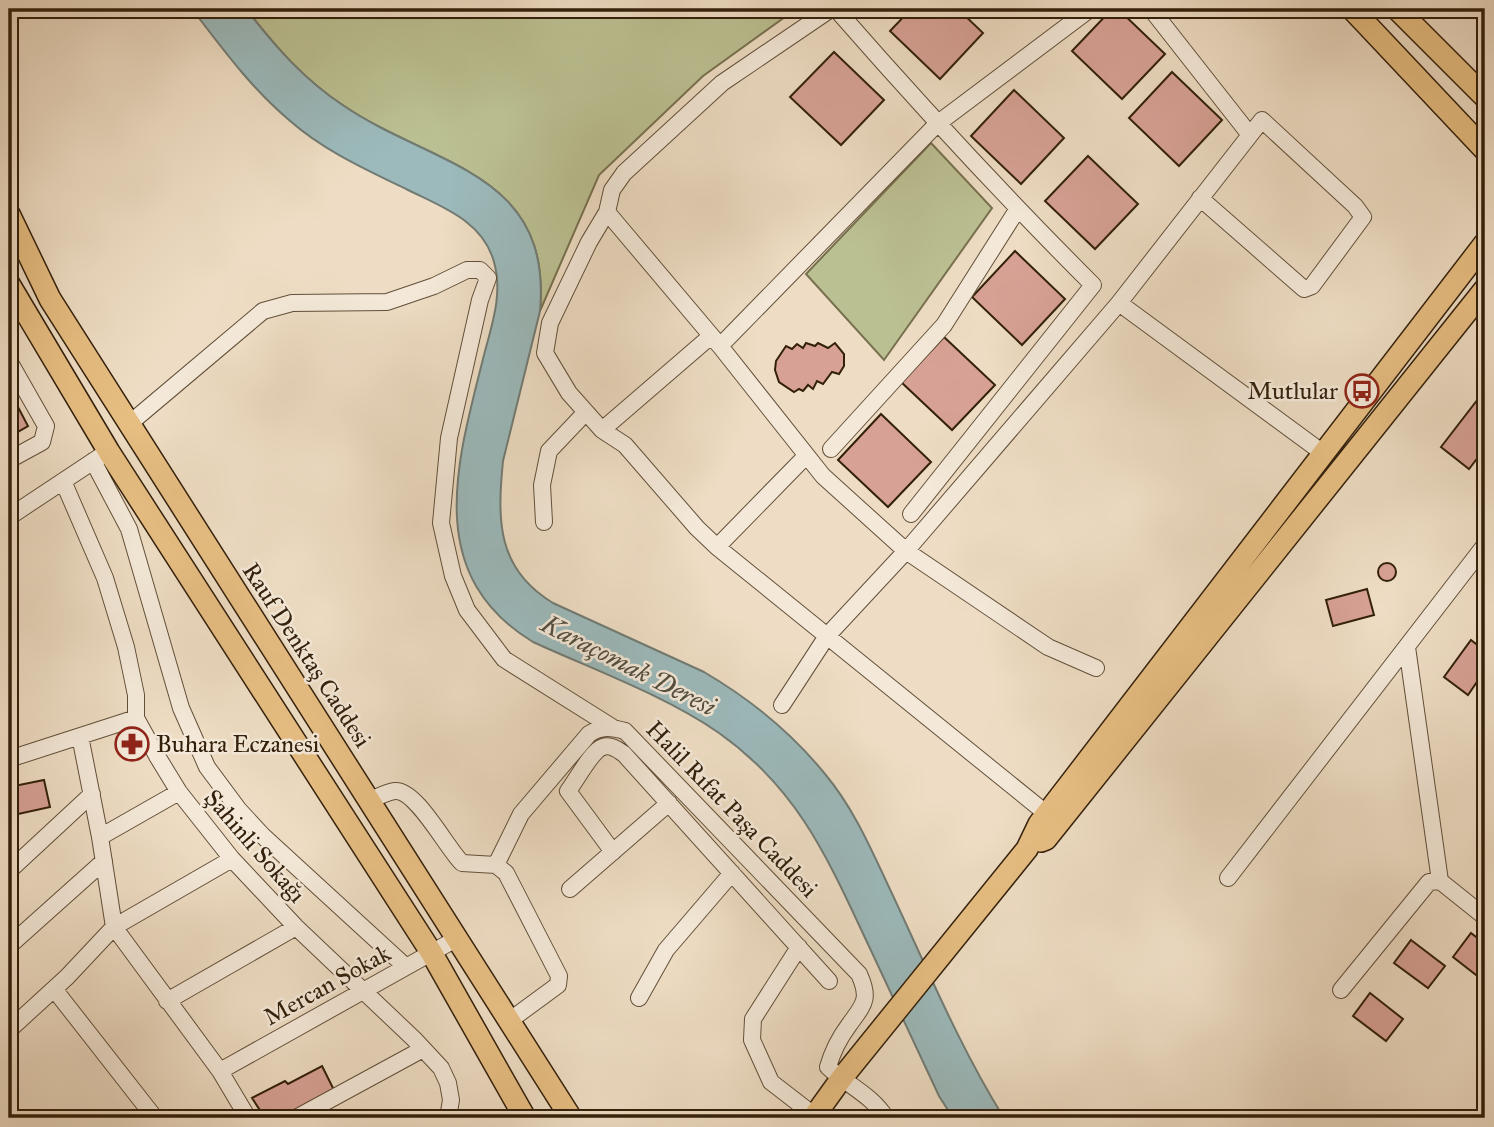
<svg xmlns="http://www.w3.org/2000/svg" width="1494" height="1127" font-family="'IM FELL Great Primer',serif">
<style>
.green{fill:#bbc092;stroke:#77704e;stroke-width:2}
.water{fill:#9cbabc;stroke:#727c75;stroke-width:2}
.building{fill:#d7a195;stroke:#33200b;stroke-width:2}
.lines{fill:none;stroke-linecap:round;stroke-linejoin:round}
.minor-casing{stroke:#624f39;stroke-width:18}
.major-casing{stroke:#33200b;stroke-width:24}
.minor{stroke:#f4e9d9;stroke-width:16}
.major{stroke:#e7be82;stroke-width:21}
.labels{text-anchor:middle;stroke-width:5;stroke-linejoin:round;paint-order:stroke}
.poi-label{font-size:24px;fill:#33200b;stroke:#f4e9d9;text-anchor:end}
.street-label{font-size:24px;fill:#33200b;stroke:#f4e9d9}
.water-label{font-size:26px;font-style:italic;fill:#524e40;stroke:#f4e9d9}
</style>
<rect width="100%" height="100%" fill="#eeddc4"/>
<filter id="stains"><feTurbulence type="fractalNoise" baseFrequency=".00286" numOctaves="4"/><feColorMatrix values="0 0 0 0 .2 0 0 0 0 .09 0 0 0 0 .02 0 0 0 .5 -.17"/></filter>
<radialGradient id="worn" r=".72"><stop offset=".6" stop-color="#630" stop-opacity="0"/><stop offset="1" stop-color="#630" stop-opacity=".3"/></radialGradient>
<!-- green -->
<path class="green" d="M 246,9 L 796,9 L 703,76 L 599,175 L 540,311 C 552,171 434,167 344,106 C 304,80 275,46 246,9 Z
M 931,143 L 992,208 L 884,360 L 806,274 Z"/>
<!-- water -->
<path class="water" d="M 192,9 L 246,9 C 275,46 304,80 344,106 C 434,167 552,171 540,311 L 503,461 C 497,521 497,569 553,603 L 704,672 C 750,699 791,732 825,774 C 856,811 874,856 895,900 C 929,973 961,1049 1004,1118 L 953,1118 L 939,1096 C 915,1044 891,993 867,942 C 827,857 798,789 719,733 C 666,696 592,669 533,642 C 421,574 458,459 484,355 C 492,324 503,294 494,262 C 483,221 442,207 408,190 C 367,170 324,151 289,120 C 251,88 222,48 192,9 Z"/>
<!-- building -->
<path class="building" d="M 911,9 L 958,9 L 983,33 L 940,79 L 890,31 Z
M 1112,9 L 1118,9 L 1165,54 L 1122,99 L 1072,51 Z
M 834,52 L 884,100 L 841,145 L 790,97 Z
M 1172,72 L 1222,120 L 1179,166 L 1129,118 Z
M 1014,90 L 1064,138 L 1021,184 L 971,136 Z
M 1088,156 L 1138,204 L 1095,249 L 1045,201 Z
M 1015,251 L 1065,299 L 1022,345 L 972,297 Z
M 944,337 L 995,385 L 952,430 L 901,382 Z
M 806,343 L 815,346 L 818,343 L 828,348 L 835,343 L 844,354 L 844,366 L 839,374 L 832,372 L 823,384 L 817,381 L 813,389 L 808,385 L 803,391 L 799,389 L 794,392 L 779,382 L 775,370 L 776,361 L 786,346 L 792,349 L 797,344 L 803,348 Z
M 9,390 L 28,426 L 9,437 Z
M 1485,390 L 1485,448 L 1469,469 L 1441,447 Z
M 881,414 L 931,462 L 888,507 L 838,460 Z
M1378 572a9 9 0 1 1 18 0a9 9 0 1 1-18 0Z
M 1367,589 L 1374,615 L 1333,626 L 1326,600 Z
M 1471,640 L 1485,651 L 1485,670 L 1468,695 L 1444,677 Z
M 44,780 L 50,807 L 9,816 L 9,787 Z
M 1471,933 L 1485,944 L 1485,982 L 1453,957 Z
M 1411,940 L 1445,966 L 1428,988 L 1394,963 Z
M 1370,993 L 1403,1019 L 1386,1041 L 1353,1016 Z
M 322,1066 L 336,1094 L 289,1118 L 265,1118 L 252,1098 L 285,1081 L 288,1084 Z"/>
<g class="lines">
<defs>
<path id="minor" d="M 831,9 L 722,83 L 624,173 L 612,190 L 607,212 L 589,242 L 550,323 L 545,353 L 569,393 L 602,430 L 625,445 L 697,528 L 717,547 L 1047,814
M 836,9 C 919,104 1004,196 1093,285 L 911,514
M 1151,9 L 1250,135 L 1119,303 L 1323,453
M 1200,198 L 1304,289 L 1312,286 L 1363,217 L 1355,206 L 1262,120 L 1250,135
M 607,212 L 720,346 L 823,476 L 906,551 L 1048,647 L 1096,668
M 720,346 L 937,124 L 1090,9
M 9,361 L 46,426 L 42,442 L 9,460
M 129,424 L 263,311 L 292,303 L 387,302 L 434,286 L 467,270 L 480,270 L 488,278 L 480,300 L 449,438 L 441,523 L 453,576 L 467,610 L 504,659 L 612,727
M 602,430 L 711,336
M 831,449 L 944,325 L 1017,210
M 93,461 L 129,529 L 181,708 L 207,767 L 239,810 L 263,836 L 406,967
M 63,481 L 105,578 L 126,647 L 136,695 L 136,718 L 157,756 L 179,792 L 232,859 L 296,927 L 414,1039 L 441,1068 L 448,1083 L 451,1100 L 448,1118
M 9,517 L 101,456
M 544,522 L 542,485 L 549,451 L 586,412
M 717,547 L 806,456
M 1407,647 L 1440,881
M 782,705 L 827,636 L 906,551 L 1119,303
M 80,736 L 100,837 L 114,927 L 220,1071 L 248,1118
M 9,759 L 136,718
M 368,801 C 376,798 386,792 395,791 C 416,789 446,847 462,863 L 496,865 L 506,873 L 559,976 L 558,985 L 509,1021
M 100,837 L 179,792
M 613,852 L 568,791 C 576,781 592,750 603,747 C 611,744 618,750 624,754 L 829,981
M 496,865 L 521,814 L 589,734 C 601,726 611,727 625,731 L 859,974 C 871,1000 863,1005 849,1025 C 840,1037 832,1053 828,1067 C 847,1085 872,1095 886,1118
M 9,871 L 92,794
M 1228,878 L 1485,545
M 570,889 L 669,803
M 9,946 L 104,861
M 799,947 L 753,1019 L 752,1040 L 771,1082 L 815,1116
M 54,989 L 155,1118
M 1341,990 L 1429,882 L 1440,881 L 1485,917
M 639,998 L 666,950 L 732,873
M 167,1001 L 296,927
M 9,1030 L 67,977 L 114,927 L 232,859
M 220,1071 L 456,939
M 296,1118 L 423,1049"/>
<path id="major" d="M 1352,9 L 1485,150
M 1397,9 L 1485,97
M 9,214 L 50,299 L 571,1118
M 9,284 L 109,452 L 431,952 L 525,1118
M 1041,841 L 1046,839 L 1485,289
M 813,1118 L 841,1079 L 1027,849 L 1039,824 L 1485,243"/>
</defs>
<!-- minor casing -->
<use href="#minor" class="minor-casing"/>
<!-- major casing -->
<use href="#major" class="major-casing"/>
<!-- minor -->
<use href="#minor" class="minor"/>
<!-- major -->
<use href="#major" class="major"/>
</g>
<!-- icons -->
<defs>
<symbol id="bus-ring" viewBox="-11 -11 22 22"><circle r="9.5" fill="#f4e9d9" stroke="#8f2418" stroke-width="1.5"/><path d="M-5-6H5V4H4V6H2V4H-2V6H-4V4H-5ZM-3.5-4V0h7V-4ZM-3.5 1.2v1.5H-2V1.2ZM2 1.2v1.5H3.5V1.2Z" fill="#8f2418"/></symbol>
<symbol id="pharmacy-ring" viewBox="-11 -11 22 22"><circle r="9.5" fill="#f4e9d9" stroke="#8f2418" stroke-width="1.5"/><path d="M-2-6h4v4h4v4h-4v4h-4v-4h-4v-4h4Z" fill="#8f2418"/></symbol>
</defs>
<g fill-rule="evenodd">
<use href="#bus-ring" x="1343" y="372" width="38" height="38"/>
<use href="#pharmacy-ring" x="113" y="725" width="38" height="38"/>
</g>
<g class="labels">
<!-- poi labels -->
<g class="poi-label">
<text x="1338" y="399">Mutlular</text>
<text x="156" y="752" text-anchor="start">Buhara Eczanesi</text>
</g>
<!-- street labels -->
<g class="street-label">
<text transform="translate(307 655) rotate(57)" y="8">Rauf Denktaş Caddesi</text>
<text transform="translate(732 809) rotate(46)" y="8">Halil Rıfat Paşa Caddesi</text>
<text transform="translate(255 846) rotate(49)" y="8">Şahinli Sokağı</text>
<text transform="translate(327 985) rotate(-29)" y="8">Mercan Sokak</text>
</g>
<!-- water labels -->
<g class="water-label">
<text transform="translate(629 665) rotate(27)" y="9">Karaçomak Deresi</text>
</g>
</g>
<!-- margin -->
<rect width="1494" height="1127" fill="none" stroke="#eeddc4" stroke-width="35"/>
<rect x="10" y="10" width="1473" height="1106" fill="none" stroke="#33200b" stroke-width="3.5"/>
<rect x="18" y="18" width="1459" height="1092" fill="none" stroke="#33200b" stroke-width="2"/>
<rect width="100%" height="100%" filter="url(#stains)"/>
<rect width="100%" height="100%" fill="url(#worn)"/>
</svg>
